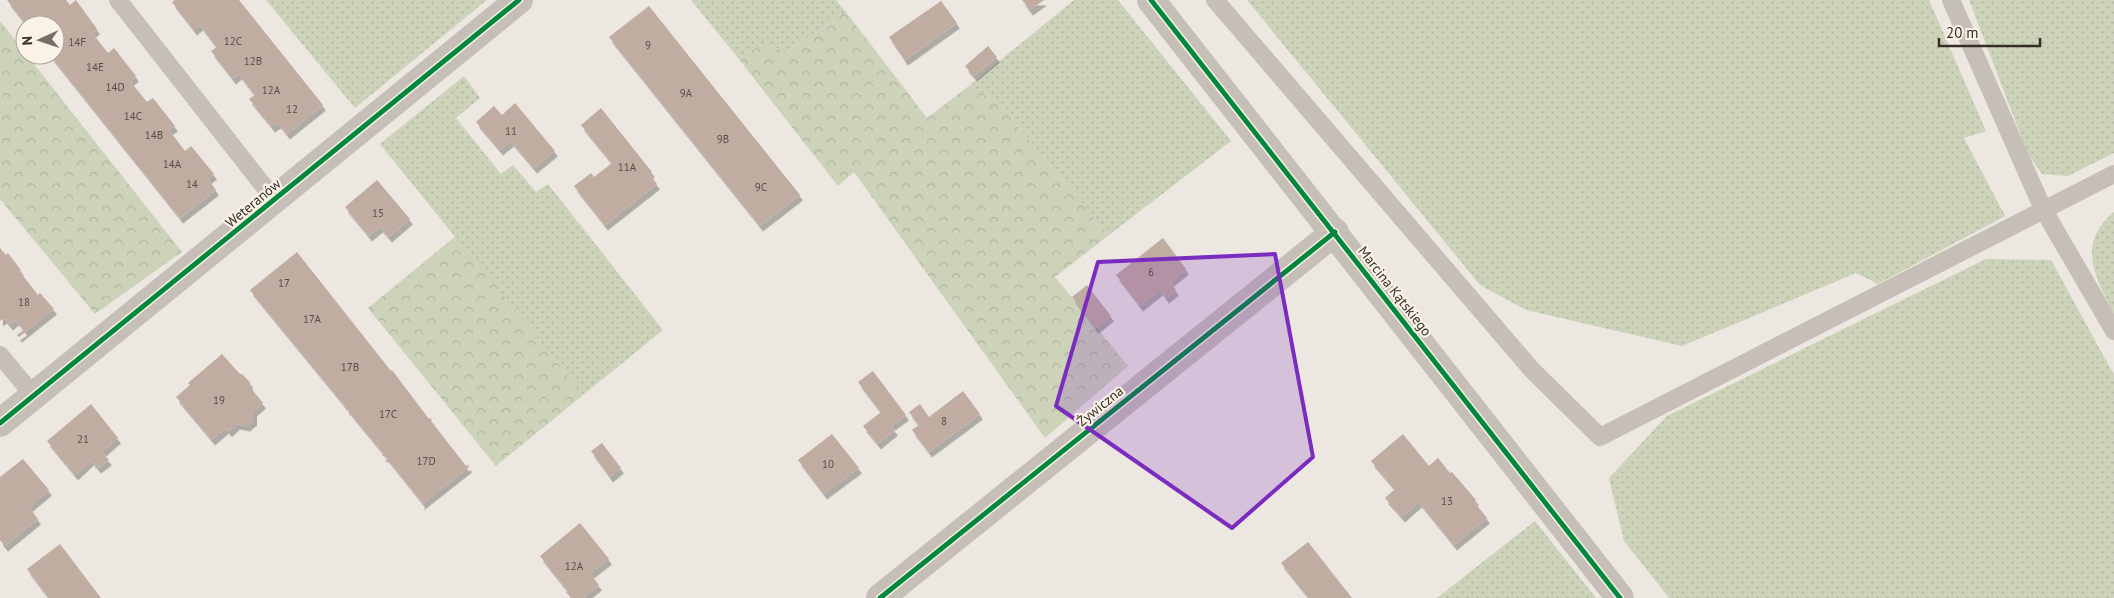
<svg xmlns="http://www.w3.org/2000/svg" width="2114" height="598" font-family="'PT Sans',sans-serif">
<style>
.grass{fill:url(#grass-dots)}
.forest{fill:url(#forest-crowns)}
.building{fill:#c1aca1;filter:url(#shadow)}
.lines{fill:none;stroke-linecap:round;stroke-linejoin:round}
.lane{stroke:#c6bfb8;stroke-width:18}
.street{stroke:#c6bfb8;stroke-width:28}
.cycleway-casing{stroke:#faf2e6;stroke-width:8}
.cycleway{stroke:#00873e;stroke-width:5}
.marked{fill:#7b2cbf;fill-opacity:0.2;stroke:#7b2cbf;stroke-width:4;stroke-linejoin:round}
.labels{text-anchor:middle;stroke-width:4.5;stroke-linejoin:round;paint-order:stroke}
.number-label{font-size:11px;fill:#594d46}
.street-label{font-size:14px;fill:#362d27;stroke:#faf2e6}
</style>
<defs>
<pattern id="grass-dots" width="8" height="8" patternUnits="userSpaceOnUse" patternTransform="scale(1.25)"><rect width="8" height="8" fill="#ccd3b9"/><path d="M2 2h.1M6 6h.1" fill="none" stroke="#b0b59f" stroke-width="1.8" stroke-linecap="round"/></pattern>
<pattern id="forest-crowns" width="20" height="18" patternUnits="userSpaceOnUse" patternTransform="scale(1.25)"><rect width="20" height="18" fill="#ccd3b9"/><path d="M2 6a3 3 0 1 1 6 0M12 15a3 3 0 1 1 6 0" fill="none" stroke="#b0b59f"/></pattern>
<filter id="shadow"><feDropShadow dx="3" dy="5.5" stdDeviation="0" flood-color="#0004"/></filter>
</defs>
<rect width="100%" height="100%" fill="#ece7e0"/>
<!-- grass -->
<path class="grass" d="M 266,0 L 487,0 L 355,108 Z
M 691,0 L 836,0 L 846,12 L 786,52 L 765,43 L 738,58 Z
M 1074,0 L 1118,0 L 1231,141 L 1109,235 L 999,104 L 970,85 Z
M 1247,0 L 1929,0 L 1986,131 L 1964,138 L 2005,216 L 1878,284 L 1856,273 L 1682,346 L 1526,310 L 1480,285 Z
M 1969,0 L 2114,0 L 2114,153 L 2068,176 L 2042,174 L 2028,154 Z
M 464,76 L 480,98 L 456,118 L 501,174 L 513,165 L 536,192 L 548,184 L 663,330 L 583,395 L 380,144 Z
M 2114,212 L 2114,313 C 2095,278 2076,243 2114,212 Z
M 1986,259 L 2051,260 L 2114,375 L 2114,598 L 1669,598 L 1624,541 L 1609,478 L 1667,416 Z
M 1535,521 L 1596,598 L 1437,598 Z"/>
<!-- forest -->
<path class="forest" d="M 846,12 L 927,118 L 970,85 L 999,104 L 1109,235 L 1055,277 L 1128,366 L 1045,438 L 854,172 L 838,186 L 738,58 L 765,43 L 786,52 Z
M 0,21 L 182,252 L 95,314 L 0,199 Z
M 456,236 L 583,395 L 496,466 L 368,308 Z"/>
<!-- building -->
<path class="building" d="M 7,0 L 66,0 L 70,5 L 76,0 L 97,29 L 92,33 L 108,53 L 114,48 L 136,76 L 130,81 L 147,102 L 153,98 L 175,126 L 169,130 L 185,151 L 191,146 L 214,174 L 208,179 L 216,190 L 180,218 L 50,55 L 55,55 L 55,25 L 27,25 Z
M 175,0 L 239,0 L 323,105 L 287,134 L 278,123 L 272,127 L 249,99 L 255,95 L 239,74 L 233,79 L 211,51 L 217,47 L 200,25 L 194,30 L 172,2 Z
M 1022,0 L 1044,0 L 1030,10 Z
M 941,1 L 957,23 L 905,60 L 889,37 Z
M 649,6 L 800,195 L 760,226 L 609,37 Z
M 988,46 L 997,57 L 974,76 L 965,66 Z
M 515,103 L 555,151 L 534,168 L 511,141 L 500,150 L 476,122 L 494,106 L 502,115 Z
M 601,108 L 652,172 L 649,174 L 657,184 L 605,225 L 574,186 L 591,173 L 594,177 L 612,163 L 581,125 Z
M 377,180 L 410,219 L 389,237 L 380,227 L 369,236 L 345,207 Z
M 1163,238 L 1186,269 L 1170,282 L 1176,290 L 1166,298 L 1160,290 L 1140,306 L 1116,275 Z
M 0,248 L 6,255 L 8,253 L 21,270 L 19,271 L 38,295 L 40,293 L 54,309 L 19,337 L 17,335 L 24,330 L 16,320 L 10,325 L 4,318 L 0,321 Z
M 297,252 L 391,371 L 392,370 L 429,419 L 430,418 L 432,420 L 431,421 L 466,466 L 468,465 L 469,467 L 421,505 L 422,502 L 386,457 L 382,456 L 384,454 L 347,409 L 346,411 L 346,407 L 250,290 Z
M 1087,285 L 1111,316 L 1096,328 L 1072,297 Z
M 222,354 L 239,373 L 243,375 L 250,382 L 250,387 L 263,403 L 254,411 L 254,420 L 247,426 L 237,424 L 229,432 L 226,428 L 212,440 L 176,397 L 190,385 L 188,383 Z
M 873,371 L 906,415 L 891,426 L 895,430 L 878,444 L 863,426 L 881,412 L 858,382 Z
M 963,391 L 980,414 L 929,452 L 912,430 L 919,425 L 909,412 L 920,404 L 929,417 Z
M 91,404 L 118,438 L 102,452 L 109,460 L 98,468 L 91,460 L 75,475 L 47,441 Z
M 832,434 L 859,468 L 824,494 L 798,460 Z
M 1403,434 L 1429,466 L 1438,458 L 1450,473 L 1452,472 L 1476,500 L 1474,502 L 1487,518 L 1454,545 L 1419,502 L 1402,517 L 1385,498 L 1395,489 L 1371,461 Z
M 602,443 L 621,468 L 610,477 L 591,451 Z
M 23,459 L 49,490 L 29,507 L 38,519 L 5,546 L 0,540 L 0,477 Z
M 580,523 L 609,559 L 590,574 L 599,585 L 583,598 L 571,598 L 566,592 L 568,591 L 540,556 Z
M 1308,542 L 1352,598 L 1309,598 L 1281,563 Z
M 60,544 L 101,598 L 49,598 L 27,569 Z"/>
<g class="lines">
<!-- lane -->
<path class="lane" d="M 118,0 L 274,199
M 1215,0 L 1532,370 L 1600,437 L 2114,174
M 1951,0 L 2043,209 L 2114,331
M 0,355 L 34,396"/>
<!-- street -->
<path class="street" d="M 1151,0 L 1620,598
M 0,423 L 519,0
M 880,598 L 1335,232"/>
<defs>
<path id="cycleway" d="M 1151,0 L 1620,598
M 0,423 L 519,0
M 880,598 L 1335,232"/>
</defs>
<!-- cycleway casing -->
<use href="#cycleway" class="cycleway-casing"/>
<!-- cycleway -->
<use href="#cycleway" class="cycleway"/>
</g>
<!-- marked area -->
<path class="marked" d="M 1275,254 L 1313,457 L 1232,528 L 1056,406 L 1098,262 Z"/>
<g class="labels">
<!-- number labels -->
<g class="number-label">
<text x="233" y="45">12C</text>
<text x="77" y="46">14F</text>
<text x="648" y="49">9</text>
<text x="253" y="65">12B</text>
<text x="95" y="71">14E</text>
<text x="115" y="91">14D</text>
<text x="271" y="94">12A</text>
<text x="686" y="97">9A</text>
<text x="292" y="113">12</text>
<text x="133" y="120">14C</text>
<text x="511" y="135">11</text>
<text x="154" y="139">14B</text>
<text x="723" y="143">9B</text>
<text x="172" y="168">14A</text>
<text x="627" y="171">11A</text>
<text x="192" y="188">14</text>
<text x="761" y="191">9C</text>
<text x="378" y="217">15</text>
<text x="1151" y="276">6</text>
<text x="284" y="287">17</text>
<text x="24" y="306">18</text>
<text x="312" y="323">17A</text>
<text x="350" y="371">17B</text>
<text x="219" y="404">19</text>
<text x="388" y="418">17C</text>
<text x="944" y="425">8</text>
<text x="83" y="443">21</text>
<text x="426" y="465">17D</text>
<text x="828" y="468">10</text>
<text x="1447" y="505">13</text>
<text x="574" y="570">12A</text>
</g>
<!-- street labels -->
<g class="street-label">
<text transform="translate(253 203) rotate(-40)" y="5">Weteranów</text>
<text transform="translate(1395 291) rotate(52)" y="5">Marcina Kątskiego</text>
<text transform="translate(1100 406) rotate(-39)" y="5">Żywiczna</text>
</g>
</g>
<!-- north arrow -->
<g transform="translate(40 40) rotate(267)"><circle r="24" fill="#faf2e6" stroke="#aca39a"/>
<path d="M0-4L9 19L0 12L-9 19Z" fill="#766e68"/>
<text y="-8" font-size="14" font-weight="bold" text-anchor="middle" fill="#362d27">N</text>
</g>
<!-- scale -->
<path d="M1939 38v8h101v-8" fill="none" stroke="#362d27" stroke-width="2.5"/>
<text x="1946" y="38" font-size="15" fill="#362d27" stroke="#faf2e6" stroke-width="4" paint-order="stroke">20 m</text>
</svg>
